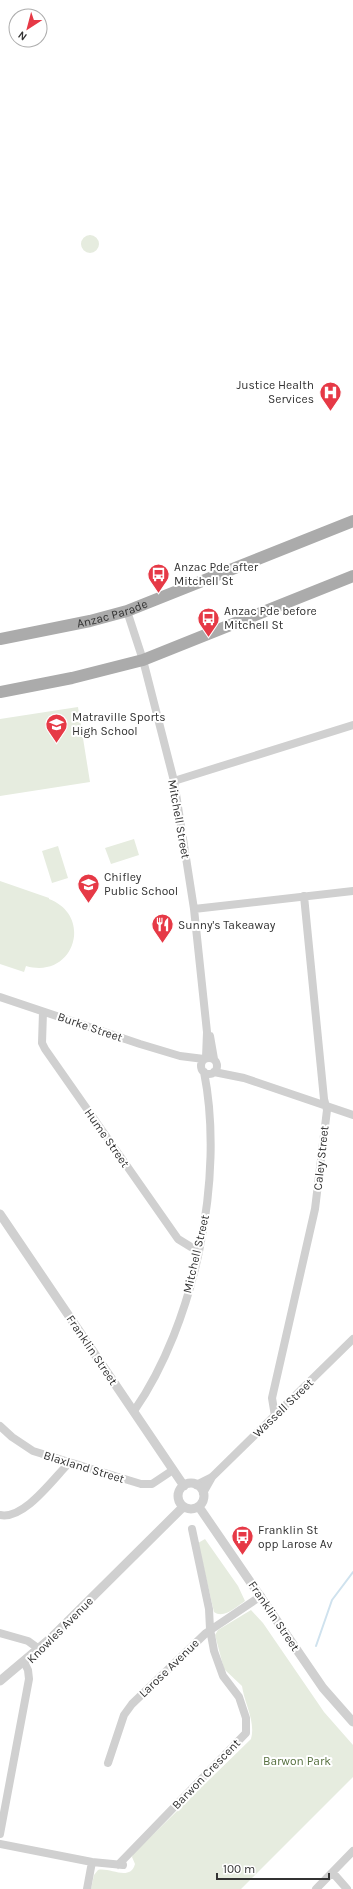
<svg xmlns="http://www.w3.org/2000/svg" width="353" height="1889" font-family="Karla,sans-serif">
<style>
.green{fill:#e6ecdf}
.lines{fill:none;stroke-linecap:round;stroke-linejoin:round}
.stream{stroke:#cfe2ee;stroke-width:2}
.minor{stroke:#d0d0d0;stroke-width:8}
.tertiary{stroke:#d0d0d0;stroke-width:9}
.primary{stroke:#ababab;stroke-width:12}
.labels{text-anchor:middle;stroke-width:4;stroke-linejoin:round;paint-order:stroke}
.poi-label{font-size:12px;fill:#333;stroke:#fff;text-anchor:start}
.street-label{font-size:12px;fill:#333;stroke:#fff}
.park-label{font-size:12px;fill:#56703f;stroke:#fff}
</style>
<rect width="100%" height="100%" fill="#fff"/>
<!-- green -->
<path class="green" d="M81 244a9 9 0 1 1 18 0a9 9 0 1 1-18 0Z
M 78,707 L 90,782 L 0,796 L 0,719 Z
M 134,839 L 139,855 L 111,864 L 105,848 Z
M 58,846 L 68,878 L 52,883 L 42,851 Z
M 0,881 L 49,898 L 49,899 C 94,916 74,980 26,966 L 24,972 L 0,964 Z
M 205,1539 L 238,1586 L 245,1601 C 236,1607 224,1619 214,1612 L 198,1543 Z
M 251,1610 L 263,1623 L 324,1712 L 353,1745 L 353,1777 L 241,1889 L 91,1889 L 94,1875 L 98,1870 C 110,1867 130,1882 135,1864 L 132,1857 L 133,1854 L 251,1739 C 256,1722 244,1702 242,1686 L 224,1669 L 215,1635 L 218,1630 Z"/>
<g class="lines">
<!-- stream -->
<path class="stream" d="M 316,1646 L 332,1600 L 353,1572"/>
<!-- minor -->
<path class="minor" d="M 127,611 L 143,660 L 174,781 L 194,909 L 207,1032 L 206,1058
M 174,781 L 353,725
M 194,909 L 353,891
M 0,997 L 140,1044 L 180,1056 L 204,1059
M 43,1012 L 42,1043 L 45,1049 L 178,1239 L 191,1247 L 199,1249
M 210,1036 L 214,1059
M201 1066a8 8 0 1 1 16 0a8 8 0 1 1-16 0Z
M 214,1072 L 244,1078 L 353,1115
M 134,1411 C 195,1323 225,1177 204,1072
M 275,1416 L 272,1398 L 315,1209 L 327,1110 L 324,1099 L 304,896
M 0,1426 L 12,1437 L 33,1451 L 141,1484 L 152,1484 L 173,1470
M 196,1485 L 212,1477 L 353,1339
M 203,1493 L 212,1477
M 0,1515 C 24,1520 53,1479 69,1463
M 0,1633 L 28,1641 L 39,1649
M 108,1763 L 124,1715 L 132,1704 L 206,1633 L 261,1596
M 0,1834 L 29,1679 L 28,1670 L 24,1662
M 0,1844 L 92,1862 L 123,1865
M 118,1865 L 246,1733 L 246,1718 L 239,1697 L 223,1676 L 214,1651 L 210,1629 L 209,1609 L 192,1529
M 333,1873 L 347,1889
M 87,1889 L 92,1862
M 316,1889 L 353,1851"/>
<!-- tertiary -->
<path class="tertiary" d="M 0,1214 L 184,1486
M178 1496a13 13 0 1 1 26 0a13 13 0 1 1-26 0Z
M 199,1507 L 323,1688 L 353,1722
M 0,1681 L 51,1638 L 183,1507"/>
<!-- primary -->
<g class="primary">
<path id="s1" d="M 0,639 L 90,621 L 127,611 L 353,521"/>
<path d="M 0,692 L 72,678 L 143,660 L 353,576"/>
</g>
</g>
<!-- icons -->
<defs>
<symbol id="hospital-pin" viewBox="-11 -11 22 30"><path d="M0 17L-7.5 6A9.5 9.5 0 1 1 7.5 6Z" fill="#e63946" stroke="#fff"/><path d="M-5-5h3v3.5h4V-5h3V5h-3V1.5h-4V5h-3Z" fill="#fff"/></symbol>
<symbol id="bus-pin" viewBox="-11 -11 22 30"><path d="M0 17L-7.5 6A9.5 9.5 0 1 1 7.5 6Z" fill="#e63946" stroke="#fff"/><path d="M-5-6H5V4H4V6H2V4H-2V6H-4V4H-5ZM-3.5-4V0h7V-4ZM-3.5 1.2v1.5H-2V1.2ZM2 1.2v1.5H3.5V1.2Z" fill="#fff"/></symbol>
<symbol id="school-pin" viewBox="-11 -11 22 30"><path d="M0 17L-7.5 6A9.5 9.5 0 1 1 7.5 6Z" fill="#e63946" stroke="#fff"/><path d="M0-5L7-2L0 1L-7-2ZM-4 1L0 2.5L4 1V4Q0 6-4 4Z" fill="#fff"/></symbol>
<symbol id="restaurant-pin" viewBox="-11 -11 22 30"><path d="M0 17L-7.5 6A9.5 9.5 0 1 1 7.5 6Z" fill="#e63946" stroke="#fff"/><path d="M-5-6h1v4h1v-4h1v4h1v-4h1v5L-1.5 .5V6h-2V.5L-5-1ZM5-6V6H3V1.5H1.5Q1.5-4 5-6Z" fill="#fff"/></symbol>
</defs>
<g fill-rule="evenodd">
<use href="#hospital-pin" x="318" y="380" width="25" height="34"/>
<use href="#bus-pin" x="146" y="562" width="25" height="34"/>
<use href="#bus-pin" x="196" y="606" width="25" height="34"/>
<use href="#school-pin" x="44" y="712" width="25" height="34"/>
<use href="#school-pin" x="76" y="872" width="25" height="34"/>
<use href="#restaurant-pin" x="150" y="912" width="25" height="34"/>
<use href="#bus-pin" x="230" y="1524" width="25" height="34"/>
</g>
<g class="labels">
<!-- poi labels -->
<g class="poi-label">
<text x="314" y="389" text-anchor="end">Justice Health<tspan x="314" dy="14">Services</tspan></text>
<text x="174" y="571">Anzac Pde after<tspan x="174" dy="14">Mitchell St</tspan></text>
<text x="224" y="615">Anzac Pde before<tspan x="224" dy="14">Mitchell St</tspan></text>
<text x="72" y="721">Matraville Sports<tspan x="72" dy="14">High School</tspan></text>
<text x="104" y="881">Chifley<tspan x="104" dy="14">Public School</tspan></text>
<text x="178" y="929">Sunny's Takeaway</text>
<text x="258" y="1534">Franklin St<tspan x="258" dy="14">opp Larose Av</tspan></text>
</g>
<!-- street labels -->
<g class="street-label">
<text dy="4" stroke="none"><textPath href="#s1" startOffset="115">Anzac Parade</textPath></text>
<text transform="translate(179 819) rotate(80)" y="4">Mitchell Street</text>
<text transform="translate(90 1027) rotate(19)" y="4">Burke Street</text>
<text transform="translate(107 1138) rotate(55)" y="4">Hume Street</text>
<text transform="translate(321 1158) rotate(-84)" y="4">Caley Street</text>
<text transform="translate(196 1254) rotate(-77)" y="4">Mitchell Street</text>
<text transform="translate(92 1350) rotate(56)" y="4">Franklin Street</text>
<text transform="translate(283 1408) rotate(-44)" y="4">Wassell Street</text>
<text transform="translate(84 1467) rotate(17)" y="4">Blaxland Street</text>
<text transform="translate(274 1616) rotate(56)" y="4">Franklin Street</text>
<text transform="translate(60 1630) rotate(-45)" y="4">Knowles Avenue</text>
<text transform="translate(169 1668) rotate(-44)" y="4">Larose Avenue</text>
<text transform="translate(206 1774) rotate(-46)" y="4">Barwon Crescent</text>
</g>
<!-- park labels -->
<g class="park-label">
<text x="297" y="1765">Barwon Park</text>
</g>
</g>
<!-- north arrow -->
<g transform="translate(28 28) rotate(216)"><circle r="19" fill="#ffffff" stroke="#adadad"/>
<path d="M0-3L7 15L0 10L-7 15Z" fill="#e63946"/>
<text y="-6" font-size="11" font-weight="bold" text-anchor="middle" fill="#333333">N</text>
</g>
<!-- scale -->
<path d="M217 1873v6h112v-6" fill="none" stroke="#333333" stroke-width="2"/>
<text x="223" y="1873" font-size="12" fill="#333333" stroke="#ffffff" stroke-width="3" paint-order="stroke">100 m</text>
</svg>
